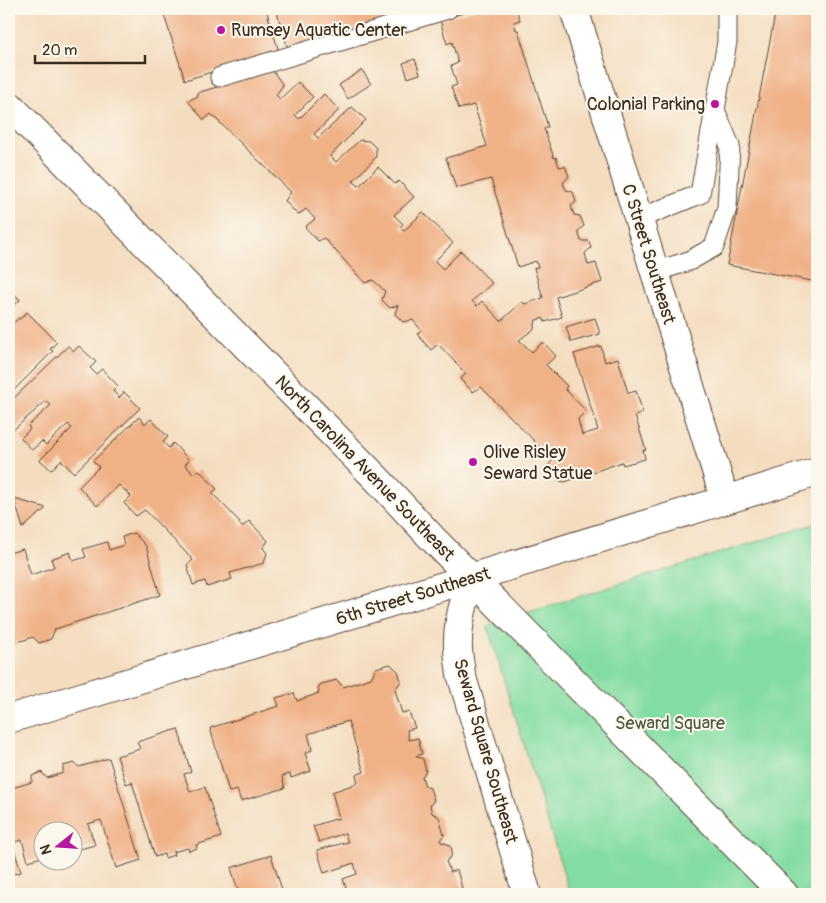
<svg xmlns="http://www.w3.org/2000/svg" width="826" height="903" font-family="Pangolin,sans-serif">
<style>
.green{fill:#83dda3;stroke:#5f8460}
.building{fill:#f0b187}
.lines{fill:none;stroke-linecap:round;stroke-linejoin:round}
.service-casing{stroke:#574536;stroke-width:21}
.minor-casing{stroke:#574536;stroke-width:30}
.tertiary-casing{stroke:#574536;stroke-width:30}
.secondary-casing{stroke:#574536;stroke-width:30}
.service{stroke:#fff;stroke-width:19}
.minor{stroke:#fff;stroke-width:28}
.tertiary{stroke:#fff;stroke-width:28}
.secondary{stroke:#fff;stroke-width:28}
.poi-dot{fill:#b5179e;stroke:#fbf7ec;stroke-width:2}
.labels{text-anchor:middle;stroke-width:4;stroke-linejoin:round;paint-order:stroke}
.poi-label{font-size:18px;fill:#3b2a1e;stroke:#fbf7ec;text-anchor:start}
.street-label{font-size:18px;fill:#3b2a1e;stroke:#fbf7ec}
.park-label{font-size:18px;fill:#4d573f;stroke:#fbf7ec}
</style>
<rect width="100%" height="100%" fill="#fbf7ec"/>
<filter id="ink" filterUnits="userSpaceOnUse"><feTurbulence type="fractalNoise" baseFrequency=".02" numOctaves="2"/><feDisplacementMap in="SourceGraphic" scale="10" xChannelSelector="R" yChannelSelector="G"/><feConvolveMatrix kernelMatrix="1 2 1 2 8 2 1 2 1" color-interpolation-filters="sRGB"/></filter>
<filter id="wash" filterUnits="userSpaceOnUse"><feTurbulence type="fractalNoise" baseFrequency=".0096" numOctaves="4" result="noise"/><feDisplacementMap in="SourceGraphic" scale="20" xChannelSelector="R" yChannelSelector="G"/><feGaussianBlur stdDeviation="1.12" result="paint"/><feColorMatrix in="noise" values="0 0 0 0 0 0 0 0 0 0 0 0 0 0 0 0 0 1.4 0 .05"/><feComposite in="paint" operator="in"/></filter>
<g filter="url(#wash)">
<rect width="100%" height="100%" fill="#f4ddbf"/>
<!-- green -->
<path class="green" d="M 817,523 L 817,894 L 570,894 L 487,625 Z"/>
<g id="blocks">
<!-- building -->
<path class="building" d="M 162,9 L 266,9 L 279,52 L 185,80 Z
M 276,9 L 418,9 L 288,49 Z
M 477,9 L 516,9 L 520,20 L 514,22 L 516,30 L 518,30 L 548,127 L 544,129 L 554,158 L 556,157 L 559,167 L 565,166 L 569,176 L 563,183 L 566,190 L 573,192 L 576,202 L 571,206 L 574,215 L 580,216 L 584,226 L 578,231 L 581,241 L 589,241 L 591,248 L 585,253 L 588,265 L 596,263 L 602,282 L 556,297 L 562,317 L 545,322 L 543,318 L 536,320 L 534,329 L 519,340 L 532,352 L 543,342 L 556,356 L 546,365 L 567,386 L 565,389 L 586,411 L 578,419 L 582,435 L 598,430 L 574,354 L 601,346 L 605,362 L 618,358 L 628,393 L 636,391 L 643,413 L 635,416 L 646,450 L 643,450 L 645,459 L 623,465 L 622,462 L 565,482 L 560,481 L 547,467 L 553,460 L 481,387 L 473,392 L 460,379 L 466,374 L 438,344 L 431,350 L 417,334 L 421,330 L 413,320 L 403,322 L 395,314 L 398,305 L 390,308 L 382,300 L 385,291 L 373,280 L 365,283 L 324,238 L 318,241 L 305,227 L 315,219 L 306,209 L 298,215 L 285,201 L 291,192 L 211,114 L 204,120 L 188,101 L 198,96 L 197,93 L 272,70 L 283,85 L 276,95 L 280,99 L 298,82 L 313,97 L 295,115 L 299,119 L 324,94 L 339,110 L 314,134 L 318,138 L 352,107 L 366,120 L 330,156 L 336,162 L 360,140 L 369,141 L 376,148 L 376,157 L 353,181 L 359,186 L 378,167 L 395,184 L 399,181 L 414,197 L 394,215 L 403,224 L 400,227 L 404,231 L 423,212 L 453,243 L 435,261 L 443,269 L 461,251 L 492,283 L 472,301 L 477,306 L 482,301 L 501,321 L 522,302 L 525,304 L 543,298 L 534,268 L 538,267 L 536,261 L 518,267 L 491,179 L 456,188 L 446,158 L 487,146 L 474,105 L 459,109 L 451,87 L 457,85 L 451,66 L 458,63 L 452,42 L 447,44 L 440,20 Z
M 776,9 L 817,9 L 817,282 L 727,265 Z
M 415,59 L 420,74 L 408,78 L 403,63 Z
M 362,70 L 371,84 L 348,99 L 339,85 Z
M 9,288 L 20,300 L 9,311 Z
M 27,312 L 57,342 L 50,349 L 53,351 L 9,395 L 9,327 L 19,318 L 20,319 Z
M 595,318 L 600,334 L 571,342 L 566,327 Z
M 68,346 L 74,351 L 79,346 L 96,362 L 90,368 L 96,374 L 102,369 L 118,386 L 113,391 L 119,398 L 124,392 L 140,408 L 74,473 L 61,460 L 51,470 L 40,460 L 72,428 L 68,424 L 46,445 L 42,441 L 32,450 L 21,438 L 30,429 L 28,426 L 51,405 L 46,401 L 12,431 L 9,428 L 9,403 Z
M 139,417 L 145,424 L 151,419 L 168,437 L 163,442 L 169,448 L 173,443 L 189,460 L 185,465 L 194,474 L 199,470 L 217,489 L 212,493 L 240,522 L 239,523 L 242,527 L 249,521 L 268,541 L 263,548 L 267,553 L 264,563 L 230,573 L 232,579 L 207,587 L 205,581 L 193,585 L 187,565 L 193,560 L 145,510 L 136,516 L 124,503 L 131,496 L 119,485 L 97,506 L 79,487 L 99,467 L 93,461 Z
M 14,499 L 43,507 L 46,508 L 23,528 Z
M 134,533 L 146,546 L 160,595 L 55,629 L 51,639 L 39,643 L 33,637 L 12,644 L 9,653 L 9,553 L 23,549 L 31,575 L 54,567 L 51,559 L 70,552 L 73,561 L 86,557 L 83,549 L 107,542 L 109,550 L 124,545 L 122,537 Z
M 390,664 L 398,671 L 401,681 L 395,690 L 402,713 L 409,712 L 415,728 L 407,730 L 409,740 L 418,738 L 422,754 L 416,756 L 423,759 L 426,771 L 422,777 L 425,786 L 430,788 L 434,800 L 430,806 L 432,813 L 439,817 L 444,835 L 440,840 L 441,842 L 448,844 L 452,849 L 451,857 L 446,861 L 450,872 L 457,870 L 462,888 L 455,891 L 456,894 L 348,894 L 343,879 L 357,874 L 354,863 L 324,873 L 317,850 L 348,842 L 345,833 L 319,842 L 313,826 L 339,818 L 332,792 L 358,783 L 356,775 L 364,772 L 348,721 L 308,734 L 312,750 L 305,753 L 311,771 L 291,778 L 290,774 L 282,776 L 285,788 L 241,801 L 237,790 L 229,792 L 210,728 L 279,706 L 276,698 L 294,693 L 297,701 L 319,693 L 318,688 L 321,684 L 337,680 L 343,687 L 371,678 L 376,668 Z
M 178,729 L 191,772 L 184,774 L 190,792 L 205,787 L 221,837 L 196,845 L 197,848 L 189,851 L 188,848 L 173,852 L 174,855 L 165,858 L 164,854 L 155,857 L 132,782 L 126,784 L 117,756 L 140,749 L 137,742 Z
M 109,758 L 141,860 L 116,868 L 101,820 L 88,824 L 95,845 L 72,851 L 72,830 L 42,830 L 42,857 L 28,861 L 22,840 L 12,843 L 21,872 L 9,875 L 9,789 L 32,782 L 32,776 L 41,772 L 47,778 L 63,773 L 63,766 L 74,763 L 79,767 Z
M 271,855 L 282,890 L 267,894 L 239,894 L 231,868 Z
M 26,890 L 28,894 L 16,894 Z"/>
</g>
</g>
<g filter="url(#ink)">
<use href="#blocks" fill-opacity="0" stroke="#574536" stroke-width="1"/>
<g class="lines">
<defs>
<path id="service" d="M 220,77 L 448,9
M 638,219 L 700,194 L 727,42 L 727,9
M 654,272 L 689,261 L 714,247 L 727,208 L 730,146 L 715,110"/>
<path id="minor" d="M 574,9 L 725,500
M 471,577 C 465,599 457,623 458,647 C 458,656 460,665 461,674 L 527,894"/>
<path id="tertiary" d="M 9,105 L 377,479 L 433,539 L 784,894"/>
<path id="secondary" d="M 9,719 L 817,472"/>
</defs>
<!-- service casing -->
<use href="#service" class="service-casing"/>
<!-- minor casing -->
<use href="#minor" class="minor-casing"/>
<!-- tertiary casing -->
<use href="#tertiary" class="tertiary-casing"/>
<!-- secondary casing -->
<use href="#secondary" class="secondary-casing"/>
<!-- service -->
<use href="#service" class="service"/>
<!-- minor -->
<use href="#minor" class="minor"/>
<!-- tertiary -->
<use href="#tertiary" class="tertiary"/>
<!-- secondary -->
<use href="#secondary" class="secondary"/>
</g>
</g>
<!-- markers -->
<g class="poi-dot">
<circle cx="221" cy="30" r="5"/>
<circle cx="715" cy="104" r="5"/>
<circle cx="473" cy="462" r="5"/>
</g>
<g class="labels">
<!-- poi labels -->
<g class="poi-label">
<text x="231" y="36">Rumsey Aquatic Center</text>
<text x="705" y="110" text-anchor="end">Colonial Parking</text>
<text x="483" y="458">Olive Risley<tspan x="483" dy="21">Seward Statue</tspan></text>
</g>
<!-- street labels -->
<g class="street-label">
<text transform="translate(649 254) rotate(73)" y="6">C Street Southeast</text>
<text transform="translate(365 468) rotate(46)" y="6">North Carolina Avenue Southeast</text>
<text transform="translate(413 596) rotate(-17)" y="6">6th Street Southeast</text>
<text transform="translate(486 751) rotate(74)" y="6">Seward Square Southeast</text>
</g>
<!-- park labels -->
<g class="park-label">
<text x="670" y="729">Seward Square</text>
</g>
</g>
<!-- margin -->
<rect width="826" height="903" fill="none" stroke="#fbf7ec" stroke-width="30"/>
<!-- north arrow -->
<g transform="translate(58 846) rotate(253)"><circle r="24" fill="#fbf7ec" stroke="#aea59a"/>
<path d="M0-4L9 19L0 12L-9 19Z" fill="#b5179e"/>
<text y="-8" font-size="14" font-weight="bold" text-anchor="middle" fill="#3b2a1e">N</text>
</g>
<!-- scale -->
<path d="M35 55v8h110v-8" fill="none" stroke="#3b2a1e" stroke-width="2.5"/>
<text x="42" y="55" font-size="15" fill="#3b2a1e" stroke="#fbf7ec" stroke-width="4" paint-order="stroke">20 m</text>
</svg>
